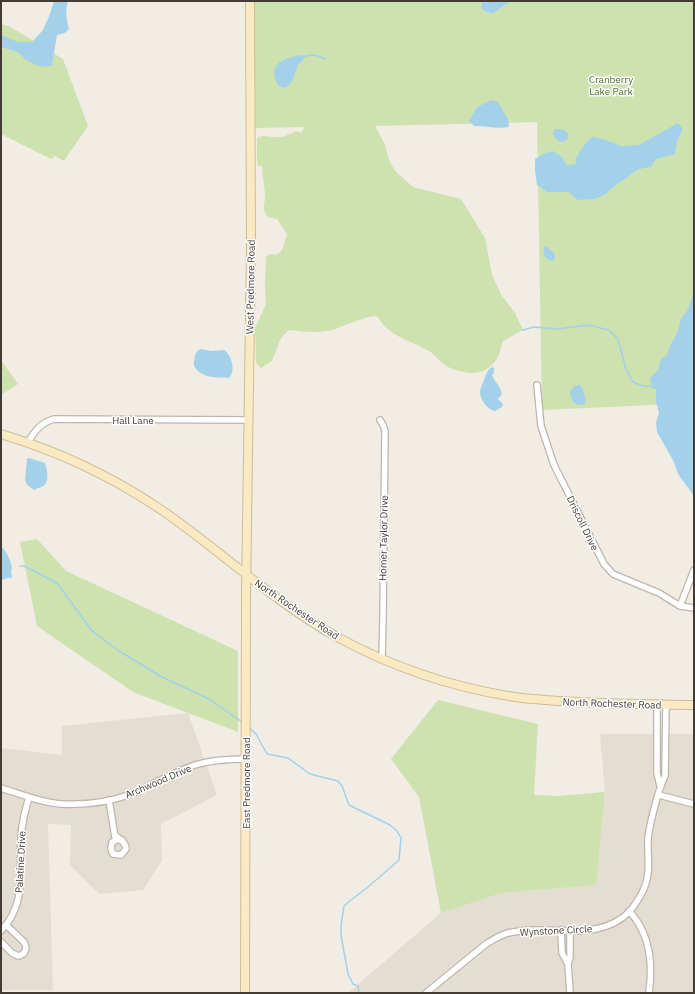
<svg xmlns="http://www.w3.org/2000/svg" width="695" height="994" font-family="'IBM Plex Sans',sans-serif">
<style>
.residential{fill:#e4ded2}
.green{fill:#cee2af}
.water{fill:#a3d1ea}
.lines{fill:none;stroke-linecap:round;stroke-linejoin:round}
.stream{stroke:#a3d1ea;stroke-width:1.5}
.street-casing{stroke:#beb6aa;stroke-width:8}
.secondary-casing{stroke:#cebc96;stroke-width:10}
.street{stroke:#fff;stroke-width:5.5}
.secondary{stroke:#faeac4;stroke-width:8}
.labels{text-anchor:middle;stroke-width:3;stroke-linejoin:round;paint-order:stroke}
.park-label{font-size:10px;fill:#496f2d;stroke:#fff}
.street-label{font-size:10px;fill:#423c34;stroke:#fff}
</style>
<rect width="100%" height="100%" fill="#f1ece4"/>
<!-- residential -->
<path class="residential" d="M 188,713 L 217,795 L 161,824 L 162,861 L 143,890 L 99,894 L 70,865 L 71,825 L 48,824 L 53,990 L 1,990 L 1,748 L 62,755 L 62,726 Z
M 600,734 L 694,734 L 694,993 L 348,993 L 441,913 L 501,893 L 595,885 L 605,792 Z"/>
<!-- green -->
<path class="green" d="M 252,1 L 694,1 L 694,403 L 542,410 L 537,122 L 375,126 L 385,145 L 389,160 L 395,171 L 413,187 L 461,199 L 485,238 L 492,275 L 502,296 L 515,313 L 523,330 L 503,341 C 501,346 500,354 497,359 C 484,377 467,375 448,367 C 442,364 437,357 432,353 C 411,339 392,340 377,316 C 363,317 351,323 338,328 C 321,334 307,332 289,330 L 281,338 L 272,361 L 261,368 L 256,363 L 255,328 L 266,304 L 265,287 L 266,257 L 270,254 L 277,255 L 282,250 L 287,234 L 277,219 L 268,217 C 261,208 265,206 265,196 C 265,186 262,176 262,166 L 258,166 L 257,159 L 257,138 C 263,134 269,137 276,137 C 283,138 290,134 296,131 L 301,133 L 305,127 L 253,128 Z
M 1,24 L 9,26 L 63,59 L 88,126 L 64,161 L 55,156 L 51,159 L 1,134 Z
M 1,360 L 18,384 L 1,395 Z
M 37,539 L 66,571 L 238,651 L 238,732 L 133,692 L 37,626 L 20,542 Z
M 438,700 L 538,724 L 534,795 L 558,796 L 605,792 L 596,885 L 501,893 L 441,913 L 419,797 L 391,759 Z"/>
<!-- water -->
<path class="water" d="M 54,1 L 68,1 C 65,11 66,18 69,29 L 65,33 L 57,35 L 52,65 L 46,67 L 36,65 L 25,59 L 18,52 L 1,47 L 1,35 L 18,42 L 32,42 L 43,30 L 50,14 Z
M 482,1 L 511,1 L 493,13 L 486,12 L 481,8 Z
M 302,55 L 306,56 C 304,60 300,62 298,65 C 295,72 294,80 289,85 C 278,95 272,74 275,68 C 279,59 294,56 302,55 Z
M 491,100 L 498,102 L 508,119 L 509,127 C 497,129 486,126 474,126 L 469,121 L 477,107 Z
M 678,123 L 683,129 L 677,141 L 675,154 L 656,159 L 651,167 L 639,169 L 613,187 L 606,194 L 595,199 L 578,200 L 568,192 L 547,192 L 537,185 L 535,171 L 535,159 L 545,153 L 553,151 L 562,157 L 567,165 L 577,164 L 575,160 C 580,151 584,143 593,137 L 603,139 L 621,146 L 639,145 Z
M 556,129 C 562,129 566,130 569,136 L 567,140 L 562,142 L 557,140 L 553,134 L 554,130 Z
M 546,246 L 554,253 L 555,257 L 553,261 C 545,260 542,254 544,247 Z
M 694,292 L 694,496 L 678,474 L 674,462 L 657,432 L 656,422 L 659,413 L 656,402 L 656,389 L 653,389 L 650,378 L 658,370 L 661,359 L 667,355 L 670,346 L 677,333 L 681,319 L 687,311 Z
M 201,349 L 211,351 L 224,350 C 232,356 236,370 229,378 C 216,377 202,379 194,366 C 194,360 194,351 201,349 Z
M 492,367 L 494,368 L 494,373 L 492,375 C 495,383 499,383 502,394 L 498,399 L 503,404 L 502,407 L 495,411 C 488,410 480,400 480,392 C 480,388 483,384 484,380 C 486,375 487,370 492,367 Z
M 580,385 C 584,390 583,394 586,399 L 585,404 C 574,408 571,400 570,391 L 574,386 Z
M 29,458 L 45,463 C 47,469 50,482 43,486 C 41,488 37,488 34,490 L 27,485 L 25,480 L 27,459 Z
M 1,546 C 7,552 11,561 12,569 L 11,571 L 12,577 L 11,578 L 8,578 L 1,580 Z"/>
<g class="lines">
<!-- stream -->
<path class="stream" d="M 306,56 L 315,55 L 326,59
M 523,330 L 534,327 L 557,329 L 588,325 L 609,330 L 618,339 L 626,369 L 633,382 L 643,386 L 652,386
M 20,566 L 24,566 L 57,583 L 92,631 L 119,651 L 162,677 L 209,699 L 242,722
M 250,728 L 256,734 L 267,754 L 288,758 L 310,774 L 338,781 L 342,786 L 349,805 L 390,825 L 397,831 L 401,838 L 399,860 L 368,887 L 351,900 L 344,906 L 341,926 L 341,935 L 348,974 L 353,984 L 358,986 L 359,993"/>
<defs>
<path id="street" d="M 537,385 L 541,426 L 554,465 L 604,564 L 613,574 L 659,593 L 680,606 L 694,608
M 380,420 L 384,427 L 385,432 L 383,617 L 382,658
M 28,442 C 35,431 40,423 54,419 L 248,420
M 680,606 L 694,570
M 657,704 L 657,773 L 660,786
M 1,788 C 21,794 42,803 62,804 C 85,805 110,802 131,794 C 153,785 173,772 195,765 C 211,760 228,759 246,759
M 659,795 L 694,804
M 109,800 L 115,837
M 115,835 C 120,840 126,842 126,849 L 121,855 L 113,854 L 111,849 L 112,842 L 117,840 L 122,840
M 629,911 C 650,933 653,964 649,993
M 561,930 L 562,953 L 568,964
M 570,930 L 570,957 L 568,964 L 570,993
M 1,931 C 27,903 19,873 21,840 C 21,825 25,811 29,797
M 1,942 L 12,953 L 18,956 C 25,955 28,948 24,942 L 6,925
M 426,993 L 486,944 C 493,940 500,935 508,933 C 548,923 599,945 631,910 C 636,903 642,895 645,886 C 651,871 647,854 648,838 C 650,823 658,790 665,776 L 666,704"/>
<path id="secondary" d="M 1,434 C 61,452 112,476 163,511 C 222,552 274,602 337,637 C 394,668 457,689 522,698 C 529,699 537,699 545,700 C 594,704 644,704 694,705
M 245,993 L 246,595 L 251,246 L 250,1"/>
</defs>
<!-- street casing -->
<use href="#street" class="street-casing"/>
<!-- secondary casing -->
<use href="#secondary" class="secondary-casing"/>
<!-- street -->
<use href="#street" class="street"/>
<!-- secondary -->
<use href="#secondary" class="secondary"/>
</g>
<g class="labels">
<!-- park labels -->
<g class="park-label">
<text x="611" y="83">Cranberry<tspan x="611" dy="12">Lake Park</tspan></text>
</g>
<!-- street labels -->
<g class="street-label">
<text transform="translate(250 287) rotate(-89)" y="4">West Predmore Road</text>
<text x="133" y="424">Hall Lane</text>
<text transform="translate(583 523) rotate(64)" y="4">Driscoll Drive</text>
<text transform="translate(383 538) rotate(-89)" y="4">Homer Taylor Drive</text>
<text transform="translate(297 609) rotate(34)" y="4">North Rochester Road</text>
<text transform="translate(612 703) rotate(2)" y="4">North Rochester Road</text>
<text transform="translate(158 781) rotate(-23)" y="4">Archwood Drive</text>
<text transform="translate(246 783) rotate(-90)" y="4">East Predmore Road</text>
<text transform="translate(20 862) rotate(-87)" y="4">Palatine Drive</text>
<text transform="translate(556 930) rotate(-3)" y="4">Wynstone Circle</text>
</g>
</g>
<!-- border -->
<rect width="695" height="994" fill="none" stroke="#423c34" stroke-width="4"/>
</svg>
